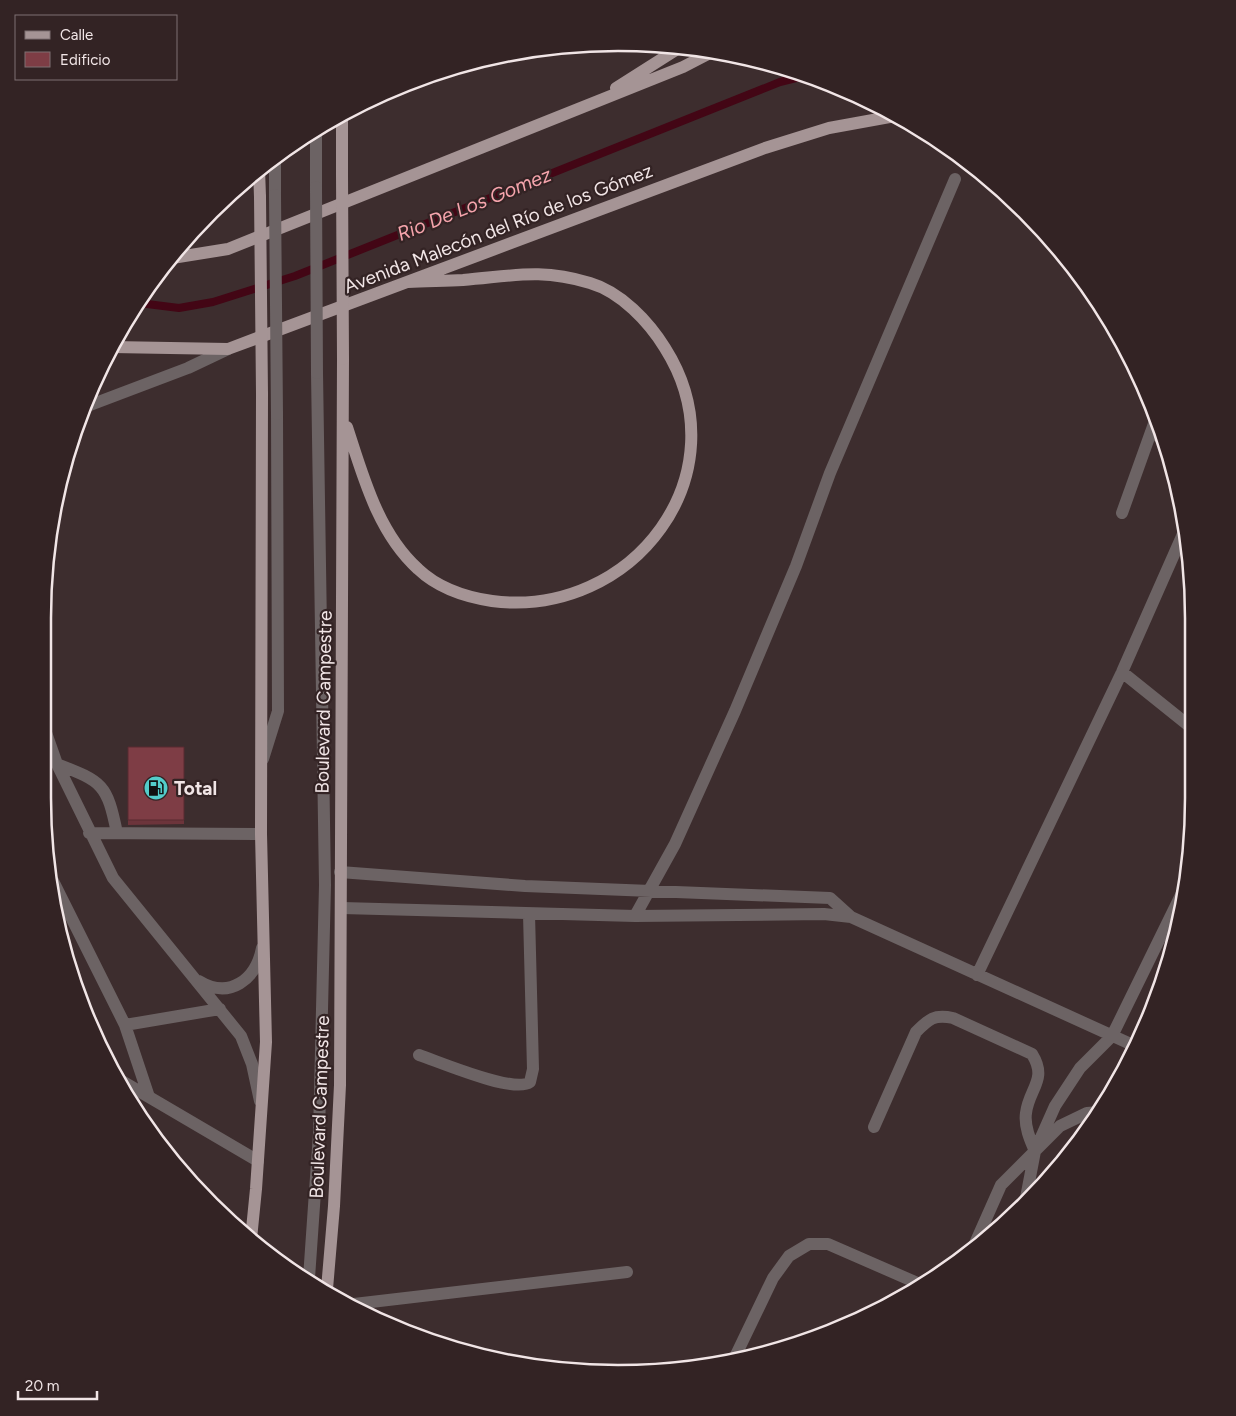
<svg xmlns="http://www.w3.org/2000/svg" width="1236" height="1416" font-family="Figtree,sans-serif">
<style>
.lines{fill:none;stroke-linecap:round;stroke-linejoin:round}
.stream{stroke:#430615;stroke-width:8}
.minor{stroke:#6c6364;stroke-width:12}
.major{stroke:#a59495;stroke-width:12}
.minor-bridge{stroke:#6c6364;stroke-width:12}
.major-bridge{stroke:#a59495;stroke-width:12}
.wall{fill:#6c343b}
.building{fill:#7e3d45;stroke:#582b30}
.labels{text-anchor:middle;stroke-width:4.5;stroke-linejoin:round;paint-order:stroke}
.street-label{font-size:19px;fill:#f1e5e6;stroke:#332324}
.poi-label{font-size:19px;font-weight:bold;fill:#f1e5e6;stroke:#332324;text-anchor:start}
.water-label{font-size:20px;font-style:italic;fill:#f5a4ac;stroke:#332324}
.rim{fill:none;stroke:#f1e5e6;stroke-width:2.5}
</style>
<rect width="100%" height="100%" fill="#3d2d2e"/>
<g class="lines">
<!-- stream -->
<path class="stream" d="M 139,303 L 179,308 L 213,302 L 295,276 L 780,82 L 804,76"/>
<!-- minor -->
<path class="minor" d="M 275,157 L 275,195
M 316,187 L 316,132
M 85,407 L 188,368 L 228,349
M 1151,432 L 1164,440
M 1122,513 L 1156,418
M 1122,672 L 1193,729
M 44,727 L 57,764 L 113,878 L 241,1036 L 252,1064 L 260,1101
M 263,759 L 278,711 L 277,414
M 57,764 C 103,782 107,784 117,833
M 89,833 L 261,834
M 340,872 L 525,886 L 830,898 L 851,917 L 1135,1046
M 53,881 L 125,1025 L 149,1097
M 342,908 L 635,916 L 824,914 L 851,917
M 635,916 L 675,844 L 735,711 L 796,566 L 830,473 L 955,179
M 977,975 L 1122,672 L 1183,534
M 199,981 C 230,1000 256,979 262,948
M 125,1025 L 220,1009
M 419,1055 C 440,1062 514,1094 530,1082 L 533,1069 L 529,914
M 120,1080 L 258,1161
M 874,1127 L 916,1032 C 929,1019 934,1014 953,1018 L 1032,1054 C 1048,1080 1029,1088 1026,1113 C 1024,1126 1030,1140 1035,1151 L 1055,1106 L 1080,1068 L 1112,1036 L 1185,887
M 1026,1198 L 1035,1151 L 1060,1126 L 1087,1113 L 1099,1112
M 973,1248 L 1001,1185 L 1035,1151
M 309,1278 L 319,1134 L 325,885 L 317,373
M 354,1304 L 627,1272
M 735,1357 L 773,1278 L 789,1256 L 809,1244 L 828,1244 L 922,1285"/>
<!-- major -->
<path class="major" d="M 616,88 L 679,48
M 342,115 L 342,174
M 259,169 L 260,197
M 172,258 L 228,249 L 683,67 L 710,53
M 112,347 L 228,349 L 765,148 L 829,128 L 895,116
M 347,427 C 363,476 378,533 418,569 C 439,589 465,597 492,601 C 633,619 744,473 665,348 C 649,322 621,292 590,283 C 540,268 513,276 463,280 C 445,281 426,281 408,282
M 251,1239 L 256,1189 L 266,1042 L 261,834 L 262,394
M 327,1289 L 334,1206 L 340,1085 L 343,359"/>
<!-- minor-bridge -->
<path class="minor-bridge" d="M 316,187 L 317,373
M 275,195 L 277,414"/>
<!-- major-bridge -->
<path class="major-bridge" d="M 342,174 L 343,359
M 260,197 L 262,394"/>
</g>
<!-- wall -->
<path class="wall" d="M 128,747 L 184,747 L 184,824 L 128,825 Z"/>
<!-- building -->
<path class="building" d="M 128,747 L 184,747 L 184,820 L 128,820 Z"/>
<!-- icons -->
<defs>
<symbol id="fuel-disc" viewBox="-11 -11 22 22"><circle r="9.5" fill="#53cdcb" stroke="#332324"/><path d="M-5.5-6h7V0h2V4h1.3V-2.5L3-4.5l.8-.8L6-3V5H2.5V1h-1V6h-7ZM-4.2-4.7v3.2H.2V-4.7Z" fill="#111"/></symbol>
</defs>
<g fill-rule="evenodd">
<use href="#fuel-disc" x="142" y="774" width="28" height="28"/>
</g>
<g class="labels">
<!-- street labels -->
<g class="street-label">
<text transform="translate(498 228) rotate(-21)" y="7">Avenida Malecón del Río de los Gómez</text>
<text transform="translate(323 702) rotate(-89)" y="7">Boulevard Campestre</text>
<text transform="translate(319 1107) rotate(-88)" y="7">Boulevard Campestre</text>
</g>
<!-- poi labels -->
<g class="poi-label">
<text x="174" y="795">Total</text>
</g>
<!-- water labels -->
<g class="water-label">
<text transform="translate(474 204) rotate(-22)" y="7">Rio De Los Gomez</text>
</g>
</g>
<!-- crop -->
<path d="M0 0H1236V1416H0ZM618 51H618A567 567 0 0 1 1185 618V798A567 567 0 0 1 618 1365H618A567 567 0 0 1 51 798V618A567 567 0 0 1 618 51Z" fill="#332324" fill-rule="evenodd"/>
<path class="rim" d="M618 51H618A567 567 0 0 1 1185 618V798A567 567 0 0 1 618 1365H618A567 567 0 0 1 51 798V618A567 567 0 0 1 618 51Z"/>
<!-- legend -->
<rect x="15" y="15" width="162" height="65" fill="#332324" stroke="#7f7172"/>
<rect x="25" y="31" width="25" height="8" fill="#a59495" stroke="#7f7172"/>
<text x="60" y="40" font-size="15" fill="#f1e5e6">Calle</text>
<rect x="25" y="52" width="25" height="15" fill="#7e3d45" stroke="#7f7172"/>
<text x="60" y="65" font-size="15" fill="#f1e5e6">Edificio</text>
<!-- scale -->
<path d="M18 1391v8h79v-8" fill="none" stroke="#f1e5e6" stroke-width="2.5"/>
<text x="25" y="1391" font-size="15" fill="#f1e5e6" stroke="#332324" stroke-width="4" paint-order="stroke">20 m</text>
</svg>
